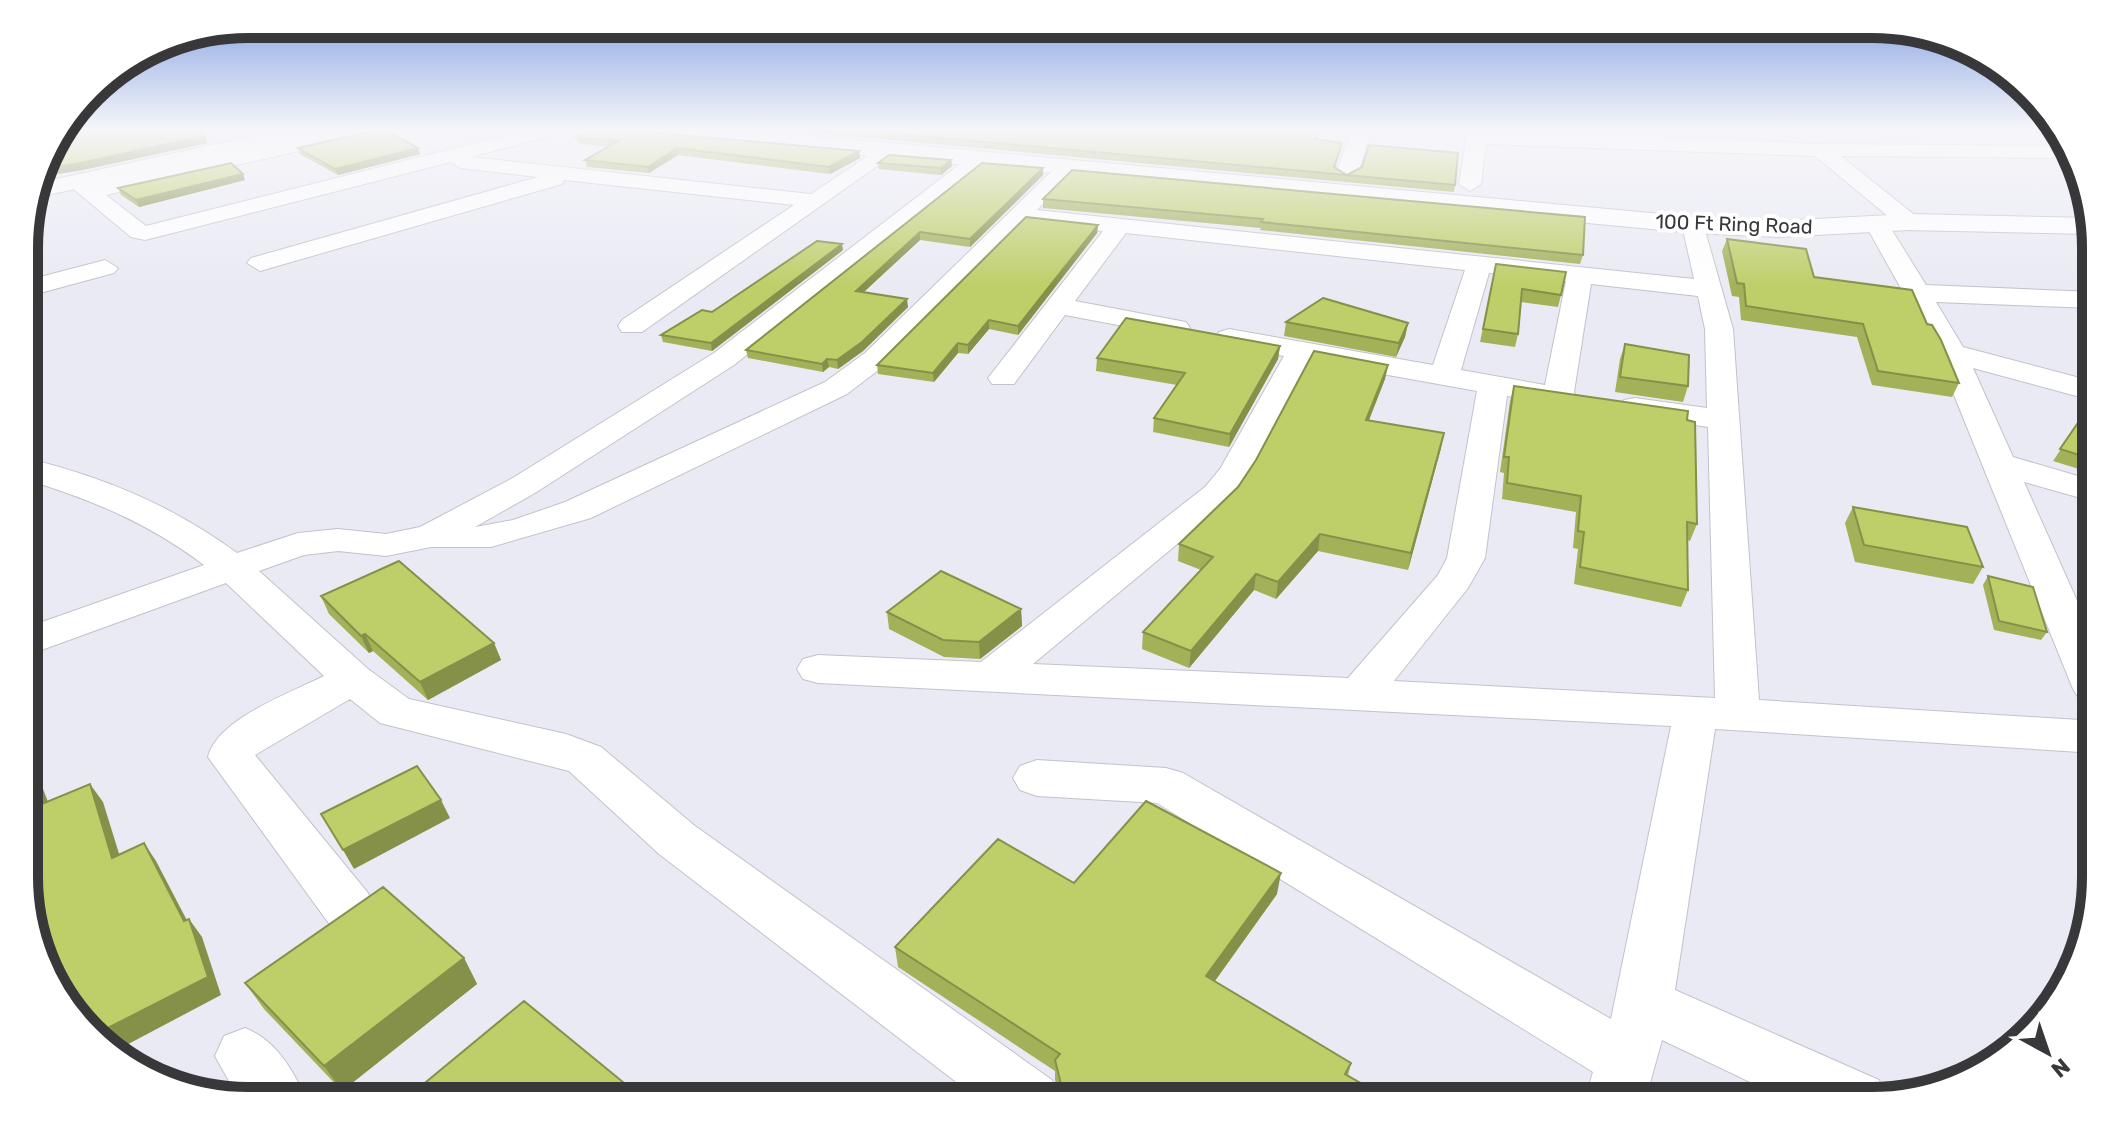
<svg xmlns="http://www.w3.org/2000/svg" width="2120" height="1125" font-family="Rubik,sans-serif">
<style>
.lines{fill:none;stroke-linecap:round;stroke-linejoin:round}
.street-casing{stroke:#c2c2cb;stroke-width:2}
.secondary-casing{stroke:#c2c2cb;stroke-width:2}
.primary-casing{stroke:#c2c2cb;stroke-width:2}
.street{fill:#fff;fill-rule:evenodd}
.secondary{fill:#fff;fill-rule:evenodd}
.primary{fill:#fff;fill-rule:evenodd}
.wall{fill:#a3b159}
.shaded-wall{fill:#859049}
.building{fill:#bece68;stroke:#859049;stroke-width:2}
.labels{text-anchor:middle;stroke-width:8;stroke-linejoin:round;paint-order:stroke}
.far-street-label{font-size:20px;fill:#38383b;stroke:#fff}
.rim{fill:none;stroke:#38383b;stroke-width:10}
</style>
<rect width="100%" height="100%" fill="#eaeaf4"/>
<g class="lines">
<defs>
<path id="street" d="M 341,129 L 378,129 L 369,135 L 106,195 L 146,226 L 531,129 L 565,129 L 563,133 L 471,157 L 811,194 L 880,148 L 887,146 L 897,152 L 642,332 L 622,332 L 618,326 L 622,320 L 794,205 L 564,180 L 562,184 L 260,271 L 247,263 L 251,258 L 538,177 L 461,168 L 451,162 L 145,240 L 131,237 L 65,182 L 76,175 L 93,185 Z
M 1352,129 L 1372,129 L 1358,173 L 1347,179 L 1336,173 Z
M 1468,129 L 1608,134 L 1616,129 L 1639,129 L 1634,135 L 1820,144 L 2067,146 L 2071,158 L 1841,156 L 1917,217 L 1921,222 L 1909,229 L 1901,227 L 1815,156 L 1486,144 L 1481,184 L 1470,191 L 1459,184 Z
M 976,155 L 986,161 L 983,165 L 734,365 L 535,493 L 475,527 L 513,520 L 565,502 L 825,382 L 865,353 L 1058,165 L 1065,163 L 1076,169 L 1037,210 L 1694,279 L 1682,225 L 1694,218 L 1702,220 L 1733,329 L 1759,700 L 2096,721 L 2096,753 L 1715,729 L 1675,990 L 1879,1080 L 1887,1100 L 1790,1101 L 1662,1040 L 1645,1101 L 1584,1101 L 1593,1072 L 1157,803 L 1037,796 L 1020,790 L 1013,778 L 1020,766 L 1037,760 L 1166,768 L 1183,773 L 1611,1019 L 1671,726 L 818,683 L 803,679 L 797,669 L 803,659 L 818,655 L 981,662 L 1205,487 L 1220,469 L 1284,356 L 1219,344 L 1215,338 L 1219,332 L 1229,329 L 1433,365 L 1465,270 L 1126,233 L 1075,301 L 1186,322 L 1190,328 L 1186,334 L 1176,336 L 1065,315 L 1014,384 L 992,384 L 988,378 L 1103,231 L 1025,222 L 885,365 L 847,394 L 591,518 L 491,547 L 431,547 L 386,556 L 338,551 L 304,555 L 259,571 L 368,669 L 409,699 L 566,734 L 601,747 L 695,826 L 1052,1080 L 1060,1101 L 981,1101 L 659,854 L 569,771 L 380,723 L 350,699 L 255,755 L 368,893 L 375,909 L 368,925 L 349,931 L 330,925 L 208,757 C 217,719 290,693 324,676 L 226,583 L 25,656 L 25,628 L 204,565 C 147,522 92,500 25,479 L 25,458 C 104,477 171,505 237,553 L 298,533 L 338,529 L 386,534 L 420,527 L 511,479 L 714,353 L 969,157 ZM 1489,273 L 1566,281 L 1545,385 L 1461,370 ZM 1591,284 L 1698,296 L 1705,329 L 1707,408 L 1635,398 L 1624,400 L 1619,407 L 1624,414 L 1635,416 L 1708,427 L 1715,698 L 1394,681 L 1468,588 L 1485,558 L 1507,396 L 1562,406 L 1573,404 L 1577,397 L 1574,392 ZM 1310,361 L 1477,391 L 1447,558 L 1438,575 L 1348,678 L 1033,664 L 1229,501 L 1252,474 Z
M 1877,217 L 1885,219 L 1926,285 L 2094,292 L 2094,308 L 1936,302 L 1963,347 L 2095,382 L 2095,401 L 1973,368 L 2013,457 L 2095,481 L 2095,502 L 2024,482 L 2095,641 L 2096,704 L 2080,700 L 2073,689 L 1937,353 L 1865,224 Z
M 105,260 L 118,268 L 114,273 L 25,297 L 25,281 Z
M 245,1028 C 276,1040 294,1071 307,1101 L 239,1099 L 215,1056 L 224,1036 Z"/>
<path id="secondary" d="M 284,129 L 328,129 L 317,136 L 34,198 L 38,183 Z"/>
<path id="primary" d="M 648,129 L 737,129 L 1694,217 L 1778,221 L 1909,214 L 2094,218 L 2094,234 L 1909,230 L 1778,237 L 1694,233 L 659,136 Z"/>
</defs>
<!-- street casing -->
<use href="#street" class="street-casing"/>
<!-- secondary casing -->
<use href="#secondary" class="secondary-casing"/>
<!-- primary casing -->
<use href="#primary" class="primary-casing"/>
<!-- street -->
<use href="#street" class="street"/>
<!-- secondary -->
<use href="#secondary" class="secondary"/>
<!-- primary -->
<use href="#primary" class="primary"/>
</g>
<!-- wall -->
<path class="wall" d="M 774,129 L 1320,129 L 1317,139 L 1341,150 L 1335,168 L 1347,175 L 1455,185 L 1454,192 Z
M 657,133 L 859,151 L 860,158 L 830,174 L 678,155 L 649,173 L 587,167 L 585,160 L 609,147 L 577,143 L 576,137 Z
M 298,148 L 418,148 L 420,154 L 338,175 L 300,154 Z
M 951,160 L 952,166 L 941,175 L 879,169 L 878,163 Z
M 982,163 L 1043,168 L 1043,175 L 970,247 L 920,240 L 864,292 L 908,307 L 863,351 L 838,369 L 829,367 L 823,372 L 748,358 L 746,350 Z
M 1072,170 L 1583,255 L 1580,264 L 1260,230 L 1261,228 L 1043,208 L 1043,199 Z
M 245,180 L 139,207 L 121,195 L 118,188 Z
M 1098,225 L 1097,233 L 1018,335 L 989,329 L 968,354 L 958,353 L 934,382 L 878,374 L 877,365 Z
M 1727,239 L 1814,277 L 1927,324 L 1959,383 L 1952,397 L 1872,385 L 1857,337 L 1741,320 L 1739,297 L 1732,296 L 1722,251 Z
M 843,250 L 712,351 L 663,342 L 661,335 Z
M 1496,264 L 1561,295 L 1558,307 L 1521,302 L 1518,334 L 1515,347 L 1480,342 Z
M 1286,322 L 1408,323 L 1405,337 L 1396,357 L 1284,336 Z
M 1625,344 L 1688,386 L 1683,402 L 1615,392 L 1620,359 Z
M 1280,346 L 1278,359 L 1229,447 L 1153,432 L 1154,418 L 1177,385 L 1096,371 L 1097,358 Z
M 1388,365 L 1385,379 L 1369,420 L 1441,448 L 1408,570 L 1318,551 L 1276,599 L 1254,590 L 1189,668 L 1142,649 L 1143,632 L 1201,570 L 1178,561 L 1179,544 Z
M 1514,386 L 1687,420 L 1697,524 L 1690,541 L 1687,540 L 1688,590 L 1681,607 L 1574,584 L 1578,549 L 1573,548 L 1576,512 L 1502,499 L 1504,473 L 1500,472 L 1510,401 Z
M 2095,398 L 2095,474 L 2053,461 Z
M 1853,507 L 1983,567 L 1973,584 L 1855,562 L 1845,523 Z
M 2095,532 L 2095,554 L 2083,549 Z
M 1988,576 L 2047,632 L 2041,640 L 1994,630 L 1983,585 Z
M 321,596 L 494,643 L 501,660 L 428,700 L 373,651 L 369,653 L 329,614 Z
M 1021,609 L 1022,626 L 980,659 L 944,657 L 889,629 L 887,612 Z
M 1074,883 L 1277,894 L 1215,981 L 1351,1063 L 1348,1076 L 1392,1101 L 1060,1101 L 1055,1080 L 1055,1071 L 898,967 L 895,947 Z
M 464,958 L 477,984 L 342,1091 L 264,1009 L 245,983 Z"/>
<!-- shaded-wall -->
<path class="shaded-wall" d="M 205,136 L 208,143 L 83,170 L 40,177 L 42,169 Z
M 418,148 L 420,154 L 338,175 L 335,169 Z
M 677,148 L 678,155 L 649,173 L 648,167 Z
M 859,151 L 860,158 L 830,174 L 829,167 Z
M 951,160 L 952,166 L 941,175 L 941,168 Z
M 1043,168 L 1043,175 L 970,247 L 970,239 Z
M 243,174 L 245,180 L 139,207 L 136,200 Z
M 1098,225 L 1097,233 L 1018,335 L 1018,326 Z
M 920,232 L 920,240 L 856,299 L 856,291 Z
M 842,244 L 843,250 L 712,351 L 711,343 Z
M 907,299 L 908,307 L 863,351 L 838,369 L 837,360 Z
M 989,320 L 989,329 L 968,354 L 968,345 Z
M 1408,323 L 1405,337 L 1396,357 L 1399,343 Z
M 958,343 L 958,353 L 934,382 L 933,373 Z
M 1280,346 L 1278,359 L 1229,447 L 1230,434 Z
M 827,359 L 829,367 L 823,372 L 822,364 Z
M 1388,365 L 1385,379 L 1363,435 L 1366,420 Z
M 1444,433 L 1441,448 L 1408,570 L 1411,553 Z
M 1320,534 L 1318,551 L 1276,599 L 1278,582 Z
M 1256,574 L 1254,590 L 1189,668 L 1191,651 Z
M 1021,609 L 1022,626 L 980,659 L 979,642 Z
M 365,634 L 373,651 L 369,653 L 361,636 Z
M 494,643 L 501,660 L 428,700 L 420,682 Z
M 26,746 L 56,822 L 42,804 L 26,763 Z
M 90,784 L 103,802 L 126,876 L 112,858 Z
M 441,800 L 450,818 L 354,869 L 343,850 Z
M 144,843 L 156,861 L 193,932 L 189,919 L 202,937 L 221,995 L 117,1050 L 98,1033 L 184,921 Z
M 1281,873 L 1277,894 L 1204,996 L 1206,976 Z
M 46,940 L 61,958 L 48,965 L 40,943 Z
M 464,958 L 477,984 L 342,1091 L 324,1066 Z"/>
<!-- building -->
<path class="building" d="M 62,129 L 198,129 L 205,136 L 80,163 L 42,169 L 47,149 Z
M 372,129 L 383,129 L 418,148 L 335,169 L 298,148 L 368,132 Z
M 591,129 L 653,129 L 657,133 L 859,151 L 829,167 L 677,148 L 648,167 L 585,160 L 618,141 L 576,137 Z
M 843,129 L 1320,129 L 1316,139 L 1342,143 L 1334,167 L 1347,175 L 1362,167 L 1369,145 L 1458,153 L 1455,185 Z
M 889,155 L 951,160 L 941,168 L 878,163 Z
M 231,163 L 243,174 L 136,200 L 118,188 Z
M 982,163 L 1043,168 L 970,239 L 920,232 L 856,291 L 907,299 L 862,342 L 837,360 L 827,359 L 822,364 L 746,350 Z
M 1072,170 L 1585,217 L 1583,255 L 1261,222 L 1263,219 L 1043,199 Z
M 1026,217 L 1098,225 L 1018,326 L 989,320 L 968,345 L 958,343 L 933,373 L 877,365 Z
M 1727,239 L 1806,249 L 1814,277 L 1912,290 L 1927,324 L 1932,325 L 1941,340 L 1959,383 L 1878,371 L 1863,324 L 1746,306 L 1744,284 L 1737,283 Z
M 817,241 L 842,244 L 711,343 L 661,335 L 702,310 L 712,312 Z
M 1496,264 L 1566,272 L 1561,295 L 1522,289 L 1518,334 L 1483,329 Z
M 1323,298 L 1408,323 L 1399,343 L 1286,322 Z
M 1126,318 L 1280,346 L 1230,434 L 1154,418 L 1185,373 L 1097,358 Z
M 1625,344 L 1689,355 L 1688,386 L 1620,377 Z
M 1314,351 L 1388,365 L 1366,420 L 1444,433 L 1411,553 L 1320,534 L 1278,582 L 1256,574 L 1191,651 L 1143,632 L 1213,557 L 1179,544 L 1238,487 L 1256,460 Z
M 1514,386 L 1688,411 L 1687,420 L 1695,422 L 1697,524 L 1687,522 L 1688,590 L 1580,567 L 1584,532 L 1578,531 L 1581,496 L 1507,483 L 1509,457 L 1504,457 Z
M 2095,398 L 2095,460 L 2060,449 Z
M 1853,507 L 1967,527 L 1983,567 L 1864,545 Z
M 399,561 L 494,643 L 420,682 L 365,634 L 361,636 L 321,596 Z
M 941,571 L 1021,609 L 979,642 L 943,640 L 887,612 Z
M 1988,576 L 2033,587 L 2047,632 L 1999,621 Z
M 26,763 L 42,804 L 90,784 L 112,858 L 144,843 L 184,921 L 189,919 L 208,977 L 98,1033 L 62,1002 L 56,987 L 46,940 L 40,943 L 26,907 Z
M 417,766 L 441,800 L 343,850 L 321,814 Z
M 1146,801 L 1281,873 L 1206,976 L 1351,1063 L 1345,1074 L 1392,1101 L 1086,1101 L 1061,1084 L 1055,1060 L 1060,1054 L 895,947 L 998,839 L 1074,883 Z
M 383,887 L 464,958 L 324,1066 L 245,983 Z
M 524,1001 L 640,1096 L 635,1101 L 403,1101 Z"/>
<!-- sky -->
<linearGradient id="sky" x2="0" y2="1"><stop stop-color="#829fe1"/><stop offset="0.45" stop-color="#f6f6fa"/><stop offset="1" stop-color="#f6f6fa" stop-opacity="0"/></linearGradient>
<rect width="2120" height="287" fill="url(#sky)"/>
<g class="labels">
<!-- far-street labels -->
<g class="far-street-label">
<text transform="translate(1734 224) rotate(2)" y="7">100 Ft Ring Road</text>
</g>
</g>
<!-- crop -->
<path d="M0 0H2120V1125H0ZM248 38H1872A210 210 0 0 1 2082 248V877A210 210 0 0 1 1872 1087H248A210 210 0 0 1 38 877V248A210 210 0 0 1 248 38Z" fill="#fff" fill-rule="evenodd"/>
<path class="rim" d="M248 38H1872A210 210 0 0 1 2082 248V877A210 210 0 0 1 1872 1087H248A210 210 0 0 1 38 877V248A210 210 0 0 1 248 38Z"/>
<!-- north arrow -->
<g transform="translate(2048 1053) rotate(140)" stroke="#ffffff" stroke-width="6" paint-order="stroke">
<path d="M0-6L14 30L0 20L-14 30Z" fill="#38383b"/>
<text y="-12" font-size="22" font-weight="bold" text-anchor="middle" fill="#38383b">N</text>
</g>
</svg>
